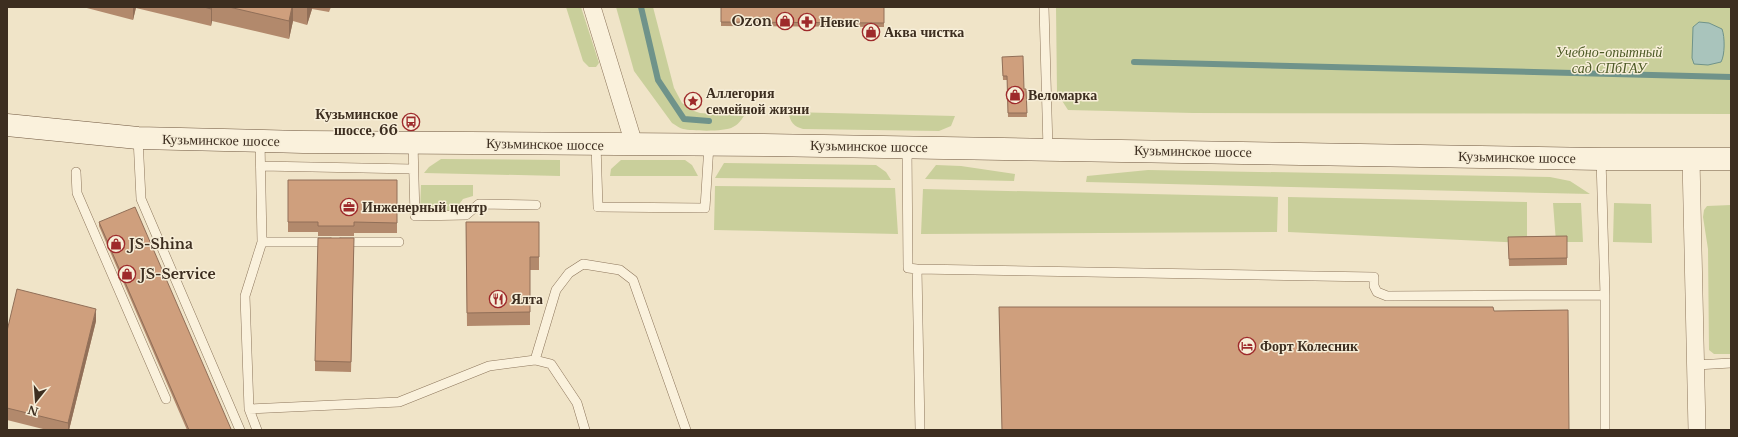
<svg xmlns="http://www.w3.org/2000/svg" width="1738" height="437" font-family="'Libre Baskerville',serif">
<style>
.green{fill:#c9cf9b}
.water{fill:#a9c4bc;stroke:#6f938a}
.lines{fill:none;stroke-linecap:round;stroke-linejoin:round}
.stream{stroke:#6f938a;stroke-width:6}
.lane-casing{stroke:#8d765c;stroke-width:10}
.street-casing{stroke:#8d765c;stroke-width:18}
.secondary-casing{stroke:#6f573f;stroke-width:23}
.lane{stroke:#faf1dc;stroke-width:9}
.street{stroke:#faf1dc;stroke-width:17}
.secondary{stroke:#faf1dc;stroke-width:22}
.wall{fill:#b2896c}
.shaded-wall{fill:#916f58}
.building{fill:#cf9f7d;stroke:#916f58}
.labels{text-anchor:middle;stroke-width:3;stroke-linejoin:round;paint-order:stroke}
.poi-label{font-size:14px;font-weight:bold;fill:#3d2e20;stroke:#f7eed8;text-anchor:start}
.park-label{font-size:14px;font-style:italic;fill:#4d5a26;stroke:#f7eed8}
.street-label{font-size:14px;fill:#3d2e20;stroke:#f7eed8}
</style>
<rect width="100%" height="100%" fill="#f0e4c8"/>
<!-- green -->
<path class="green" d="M 566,7 L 581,7 L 599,63 L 596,67 L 589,67 L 583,61 Z
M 616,7 L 653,7 L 674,88 L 682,103 L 691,110 L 700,113 L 744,116 C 741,120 738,125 733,127 C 725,132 693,131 683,129 C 679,128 676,125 672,123 L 634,71 Z
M 1056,7 L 1731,7 L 1731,114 L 1193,113 L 1068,110 L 1057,93 Z
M 789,112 L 955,116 L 951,126 L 939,131 L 803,129 C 795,127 789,122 789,112 Z
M 441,159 L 560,160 L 560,176 L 424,173 L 429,167 Z
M 621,160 L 685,160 L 692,165 L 698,176 L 610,176 L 611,169 Z
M 724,163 L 876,165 L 886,172 L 891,180 L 715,178 Z
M 936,165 L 961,166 L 1015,174 L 1014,181 L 925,179 Z
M 1148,170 L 1550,177 L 1570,181 L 1590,194 L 1086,182 L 1087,176 Z
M 421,185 L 473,185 L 473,196 L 463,199 L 454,211 L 420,212 Z
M 715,186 L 895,188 L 898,234 L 714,230 Z
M 923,189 L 1278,197 L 1277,232 L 921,234 Z
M 1288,197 L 1527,202 L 1527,243 L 1288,232 Z
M 1553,203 L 1581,203 L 1583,242 L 1556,242 Z
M 1614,203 L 1651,204 L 1652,243 L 1613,242 Z
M 1731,205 L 1731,354 L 1714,354 L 1709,350 L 1708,249 L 1703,217 L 1704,210 L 1707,206 Z"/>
<!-- water -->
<path class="water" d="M 1699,22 L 1709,23 L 1722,29 C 1725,37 1725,55 1721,62 L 1708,65 L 1694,64 L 1692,58 L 1693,27 Z"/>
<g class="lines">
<!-- stream -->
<path class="stream" d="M 641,7 L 658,80 L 684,119 L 709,121
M 1134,62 L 1731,77"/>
<defs>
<path id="lane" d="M 1044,7 L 1048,149
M 138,138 L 141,199 L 240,430
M 260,141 L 262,242 L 329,242
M 413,143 L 415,216 L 466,215 L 479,204 L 536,205
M 596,144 L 598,207 L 705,208 L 709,145
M 907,147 L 908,268 L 917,269 L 920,430
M 1601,159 L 1605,295 L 1605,430
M 261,166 L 413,169
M 76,172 L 77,193 L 166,399
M 342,242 L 399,242
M 917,269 L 1374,277 L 1374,286 L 1377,292 L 1387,296 L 1605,295
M 535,360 L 556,290 L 569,273 L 583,264 L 620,270 L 633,280 L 686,430
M 1696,365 L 1731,363
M 249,409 L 399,402 L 489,366 L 535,360 L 551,364 L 577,403 L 585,430
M 257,430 L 249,409 L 245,296 L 262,242"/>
<path id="street" d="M 592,7 L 634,144
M 1691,159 L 1697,430"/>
<path id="secondary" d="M 7,125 L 138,138 L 303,142 L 764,145 L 1601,159 L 1731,159"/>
</defs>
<!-- lane casing -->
<use href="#lane" class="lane-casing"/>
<!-- street casing -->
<use href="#street" class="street-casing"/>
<!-- secondary casing -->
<use href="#secondary" class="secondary-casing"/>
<!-- lane -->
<use href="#lane" class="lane"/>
<!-- street -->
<use href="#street" class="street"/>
<!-- secondary -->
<use href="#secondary" class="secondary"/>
</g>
<!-- wall -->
<path class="wall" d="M 83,7 L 331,7 L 329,12 L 312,9 L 307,25 L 293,21 L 289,39 L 212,21 L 211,26 L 136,8 L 133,20 Z
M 721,7 L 884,7 L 884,27 L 721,26 Z
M 1002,57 L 1024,89 L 1026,89 L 1027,117 L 1008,117 L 1007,80 L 1003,80 Z
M 288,180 L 397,180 L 397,233 L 354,233 L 354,236 L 318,236 L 318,232 L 288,232 Z
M 99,222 L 231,430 L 187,430 L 99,226 Z
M 466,222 L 539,222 L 539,270 L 530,270 L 530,325 L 467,326 Z
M 1567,236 L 1567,265 L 1509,266 L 1508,237 Z
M 354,248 L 351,372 L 315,371 L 315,361 Z
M 999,307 L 1494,311 L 1569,430 L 1002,430 Z
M 96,321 L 69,430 L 47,430 L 7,420 L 7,331 Z"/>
<!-- shaded-wall -->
<path class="shaded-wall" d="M 133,7 L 136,7 L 133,20 Z
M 211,7 L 212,7 L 212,21 L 211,26 Z
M 292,7 L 293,7 L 293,21 L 289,39 L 289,21 Z
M 307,7 L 312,7 L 312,9 L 307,25 Z
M 96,309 L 96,321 L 69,430 L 68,430 L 68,423 Z"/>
<!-- building -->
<path class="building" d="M 204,7 L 211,7 L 211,9 Z
M 229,7 L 292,7 L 289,21 Z
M 721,7 L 884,7 L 884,23 L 721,22 Z
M 1023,56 L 1024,89 L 1026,89 L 1027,113 L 1008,113 L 1007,76 L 1003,76 L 1002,57 Z
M 288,180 L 397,180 L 397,223 L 354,222 L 354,226 L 318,226 L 318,222 L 288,222 Z
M 135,207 L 231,429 L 228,430 L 189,430 L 99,222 Z
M 466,222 L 539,222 L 539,257 L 530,257 L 530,312 L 467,313 Z
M 1567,236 L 1567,258 L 1509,259 L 1508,237 Z
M 318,238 L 354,238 L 351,362 L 315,361 Z
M 17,289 L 96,309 L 68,423 L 7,408 L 7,331 Z
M 999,307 L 1493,307 L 1494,311 L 1568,310 L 1569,430 L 1002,430 Z"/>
<!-- icons -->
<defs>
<symbol id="shop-ring" viewBox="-11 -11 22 22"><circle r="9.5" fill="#f7eed8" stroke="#9e2a2b" stroke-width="1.5"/><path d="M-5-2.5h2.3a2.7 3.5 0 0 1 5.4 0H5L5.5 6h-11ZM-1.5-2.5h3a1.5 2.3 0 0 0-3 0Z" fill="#9e2a2b"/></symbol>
<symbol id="pharmacy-ring" viewBox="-11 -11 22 22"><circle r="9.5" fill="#f7eed8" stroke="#9e2a2b" stroke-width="1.5"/><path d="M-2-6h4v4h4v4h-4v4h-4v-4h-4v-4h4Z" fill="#9e2a2b"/></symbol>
<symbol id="sight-ring" viewBox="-11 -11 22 22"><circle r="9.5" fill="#f7eed8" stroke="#9e2a2b" stroke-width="1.5"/><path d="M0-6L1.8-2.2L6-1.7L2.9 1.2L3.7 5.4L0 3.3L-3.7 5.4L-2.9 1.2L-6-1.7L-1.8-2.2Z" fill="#9e2a2b"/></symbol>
<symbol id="bus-ring" viewBox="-11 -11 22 22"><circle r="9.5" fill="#f7eed8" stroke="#9e2a2b" stroke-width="1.5"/><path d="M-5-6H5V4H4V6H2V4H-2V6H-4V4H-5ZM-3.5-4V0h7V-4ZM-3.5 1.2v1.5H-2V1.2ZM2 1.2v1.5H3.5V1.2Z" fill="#9e2a2b"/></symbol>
<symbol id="office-ring" viewBox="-11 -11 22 22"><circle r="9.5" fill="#f7eed8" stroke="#9e2a2b" stroke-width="1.5"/><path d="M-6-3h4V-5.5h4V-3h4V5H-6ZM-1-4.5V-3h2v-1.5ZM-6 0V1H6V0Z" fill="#9e2a2b"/></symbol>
<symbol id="restaurant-ring" viewBox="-11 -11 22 22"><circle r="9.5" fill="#f7eed8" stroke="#9e2a2b" stroke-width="1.5"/><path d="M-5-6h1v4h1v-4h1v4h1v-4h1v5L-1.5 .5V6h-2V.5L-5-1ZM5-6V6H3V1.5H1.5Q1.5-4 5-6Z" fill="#9e2a2b"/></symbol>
<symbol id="hotel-ring" viewBox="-11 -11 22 22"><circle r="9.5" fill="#f7eed8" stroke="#9e2a2b" stroke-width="1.5"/><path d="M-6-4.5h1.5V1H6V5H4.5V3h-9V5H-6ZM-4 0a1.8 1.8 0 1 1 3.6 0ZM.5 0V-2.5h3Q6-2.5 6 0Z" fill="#9e2a2b"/></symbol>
</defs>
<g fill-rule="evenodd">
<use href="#shop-ring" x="775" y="11" width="20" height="20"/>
<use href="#pharmacy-ring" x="797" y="12" width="20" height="20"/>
<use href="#shop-ring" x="861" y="22" width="20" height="20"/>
<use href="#shop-ring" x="1005" y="85" width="20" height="20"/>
<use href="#sight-ring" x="683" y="91" width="20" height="20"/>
<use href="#bus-ring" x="401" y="112" width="20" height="20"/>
<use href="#office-ring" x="339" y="197" width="20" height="20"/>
<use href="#shop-ring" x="106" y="234" width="20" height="20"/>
<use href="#shop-ring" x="117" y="264" width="20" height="20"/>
<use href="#restaurant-ring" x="488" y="289" width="20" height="20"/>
<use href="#hotel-ring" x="1237" y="336" width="20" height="20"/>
</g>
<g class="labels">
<!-- poi labels -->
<g class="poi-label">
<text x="772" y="26" text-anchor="end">Ozon</text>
<text x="820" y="27">Невис</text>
<text x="884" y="37">Аква чистка</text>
<text x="706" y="98">Аллегория<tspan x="706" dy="16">семейной жизни</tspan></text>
<text x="1028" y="100">Веломарка</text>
<text x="398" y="119" text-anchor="end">Кузьминское<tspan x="398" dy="16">шоссе, 66</tspan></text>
<text x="362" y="212">Инженерный центр</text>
<text x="129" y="249">JS-Shina</text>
<text x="140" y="279">JS-Service</text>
<text x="511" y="304">Ялта</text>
<text x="1260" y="351">Форт Колесник</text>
</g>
<!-- park labels -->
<g class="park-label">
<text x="1609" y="57">Учебно-опытный<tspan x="1609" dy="16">сад СПбГАУ</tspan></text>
</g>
<!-- street labels -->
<g class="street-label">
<text transform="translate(221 140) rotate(1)" y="5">Кузьминское шоссе</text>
<text transform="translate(545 144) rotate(1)" y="5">Кузьминское шоссе</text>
<text transform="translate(869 146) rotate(1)" y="5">Кузьминское шоссе</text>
<text transform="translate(1193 151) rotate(1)" y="5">Кузьминское шоссе</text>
<text transform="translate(1517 157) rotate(1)" y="5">Кузьминское шоссе</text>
</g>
</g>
<!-- border -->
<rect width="1738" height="437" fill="none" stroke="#3d2e20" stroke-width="16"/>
<!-- north arrow -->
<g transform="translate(36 401) rotate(197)" stroke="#f7eed8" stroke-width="3" paint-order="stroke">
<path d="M0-3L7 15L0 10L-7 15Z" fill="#3d2e20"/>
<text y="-6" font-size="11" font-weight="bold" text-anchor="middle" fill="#3d2e20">N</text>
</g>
</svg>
